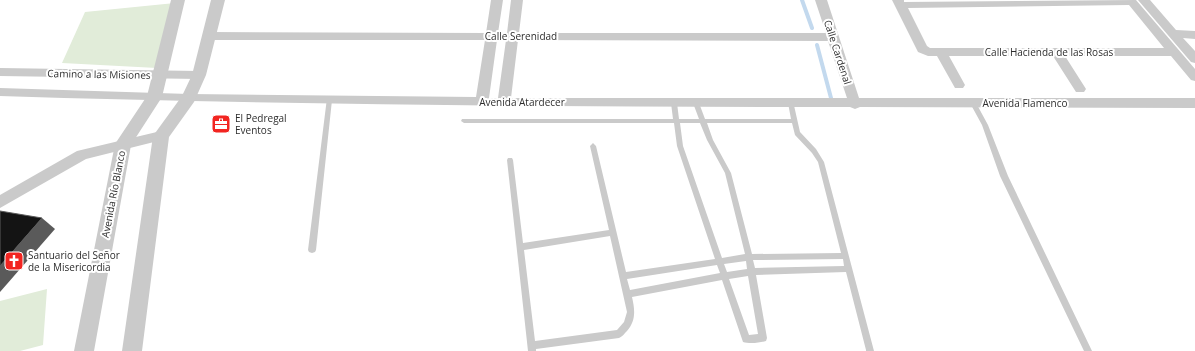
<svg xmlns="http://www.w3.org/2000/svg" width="1195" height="351" font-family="'Open Sans',sans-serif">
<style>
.green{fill:#e1ecd9}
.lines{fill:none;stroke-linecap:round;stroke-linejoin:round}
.stream{stroke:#c3d9ee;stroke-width:4}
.service{fill:#cacaca;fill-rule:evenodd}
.minor{fill:#cacaca;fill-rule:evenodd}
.tertiary{fill:#cacaca;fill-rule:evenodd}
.shaded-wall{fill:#5a5a5a}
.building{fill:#141414;stroke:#5a5a5a}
.labels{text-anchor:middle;stroke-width:4;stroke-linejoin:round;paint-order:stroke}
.street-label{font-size:10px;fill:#2d2d2d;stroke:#fff}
.poi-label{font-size:10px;fill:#2d2d2d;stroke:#fff;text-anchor:start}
</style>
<rect width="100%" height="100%" fill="#fff"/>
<!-- green -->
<path class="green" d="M 175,3 L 157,68 L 62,63 L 85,12 Z
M 47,289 L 43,345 L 20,351 L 0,351 L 0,301 Z"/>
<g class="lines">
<!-- stream -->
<path class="stream" d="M 802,0 L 812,28
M 817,45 L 831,98"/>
<!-- service -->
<path class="service" d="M 327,98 L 331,98 L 332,100 L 316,250 L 315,252 L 312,253 L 309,252 L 308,250 Z
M 672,101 L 676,101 L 677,103 L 679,119 L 699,119 L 693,103 L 696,101 L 699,103 L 705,119 L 791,119 L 788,103 L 789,101 L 793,101 L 800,132 L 816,149 L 824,162 L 874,351 L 866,351 L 866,350 L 846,272 L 756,275 L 767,338 L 766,341 C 760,343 749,344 743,342 L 722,280 L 632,297 C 635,310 636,321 627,331 C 624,334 623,336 619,338 L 536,349 L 536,351 L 528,351 L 507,160 L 508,158 L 512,158 L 513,160 L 523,243 L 609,230 L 590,146 L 593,143 L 596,146 L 626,272 L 715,259 L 677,146 L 674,123 L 464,123 L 461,121 L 462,119 L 673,119 L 671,103 ZM 680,123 L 700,123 L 707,140 L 725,173 L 745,254 L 722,258 L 683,146 ZM 707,123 L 792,123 L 795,135 L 812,153 L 818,162 L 841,253 L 752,254 L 731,173 L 713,140 ZM 610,236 L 627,312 L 624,322 L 617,330 L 535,341 L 524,250 ZM 843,259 L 844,266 L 755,268 L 753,260 ZM 746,261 L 747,269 L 727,272 L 724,264 ZM 717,265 L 720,273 L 630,290 L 627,279 ZM 748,276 L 758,334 L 749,335 L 729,279 Z
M 971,101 L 975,101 L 988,125 L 1008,176 L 1092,351 L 1084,351 L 1000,176 L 982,125 L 970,103 Z"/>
<!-- minor -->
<path class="minor" d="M 491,0 L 503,0 L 498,33 L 507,33 L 511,0 L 523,0 L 519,33 L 826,33 L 815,0 L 827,0 L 859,98 L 1195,98 L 1195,108 L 860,107 L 855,109 L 850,107 C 567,107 283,105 0,96 L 0,88 L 189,94 L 476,97 L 485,40 L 209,40 L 203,36 L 209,32 L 486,33 ZM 497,40 L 506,40 L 498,98 L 489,98 ZM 518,40 L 828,41 L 847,98 L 511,98 Z
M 892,0 L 904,0 L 904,2 L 1136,0 L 1195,69 L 1195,81 L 1191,80 L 1171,56 L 1065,56 L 1086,89 L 1084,92 L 1076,92 L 1053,56 L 949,56 L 965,85 L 963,88 L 955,88 L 937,56 L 928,56 L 918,52 ZM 1129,5 L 1164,48 L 930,48 L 927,46 L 908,8 Z
M 1138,0 L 1150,0 L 1176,30 L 1195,31 L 1195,39 L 1183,38 L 1195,51 L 1195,63 L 1191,62 Z
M 0,68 L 199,71 L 203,72 L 205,75 L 203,78 L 199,79 L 0,76 Z
M 161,131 L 166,133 L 168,136 L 166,139 L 86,159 L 0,208 L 0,195 L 77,151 Z"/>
<!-- tertiary -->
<path class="tertiary" d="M 171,0 L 185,0 L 162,97 L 131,145 L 94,351 L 74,351 L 115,144 L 147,96 Z
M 211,0 L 225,0 L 206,75 L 194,102 L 169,137 L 142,351 L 122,351 L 153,136 L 182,96 L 192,75 Z"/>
</g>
<!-- shaded-wall -->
<path class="shaded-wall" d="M 42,218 L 55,229 L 0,292 L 0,266 Z"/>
<!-- building -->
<path class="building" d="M 0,211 L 42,218 L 0,266 Z"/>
<!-- icons -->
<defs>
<symbol id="office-square" viewBox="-11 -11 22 22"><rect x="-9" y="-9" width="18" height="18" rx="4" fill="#f22521" stroke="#fff"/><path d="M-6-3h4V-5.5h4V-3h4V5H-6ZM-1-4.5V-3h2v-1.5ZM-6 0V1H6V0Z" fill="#fff"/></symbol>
<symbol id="church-square" viewBox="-11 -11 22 22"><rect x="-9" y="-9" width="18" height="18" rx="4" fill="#f22521" stroke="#fff"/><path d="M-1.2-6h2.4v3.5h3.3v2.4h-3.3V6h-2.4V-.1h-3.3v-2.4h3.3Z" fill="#fff"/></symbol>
</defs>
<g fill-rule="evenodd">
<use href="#office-square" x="210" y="113" width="22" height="22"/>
<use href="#church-square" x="3" y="250" width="22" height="22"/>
</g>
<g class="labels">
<!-- street labels -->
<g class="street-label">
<text x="521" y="40">Calle Serenidad</text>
<text transform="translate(838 52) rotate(72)" y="4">Calle Cardenal</text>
<text x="1049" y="56">Calle Hacienda de las Rosas</text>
<text transform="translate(99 74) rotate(1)" y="4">Camino a las Misiones</text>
<text x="522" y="106">Avenida Atardecer</text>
<text x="1025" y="107">Avenida Flamenco</text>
<text transform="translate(113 194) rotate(-79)" y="4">Avenida Río Blanco</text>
</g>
<!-- poi labels -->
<g class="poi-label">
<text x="235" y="122">El Pedregal<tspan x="235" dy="12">Eventos</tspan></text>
<text x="28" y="259">Santuario del Señor<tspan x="28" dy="12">de la Misericordia</tspan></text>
</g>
</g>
</svg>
